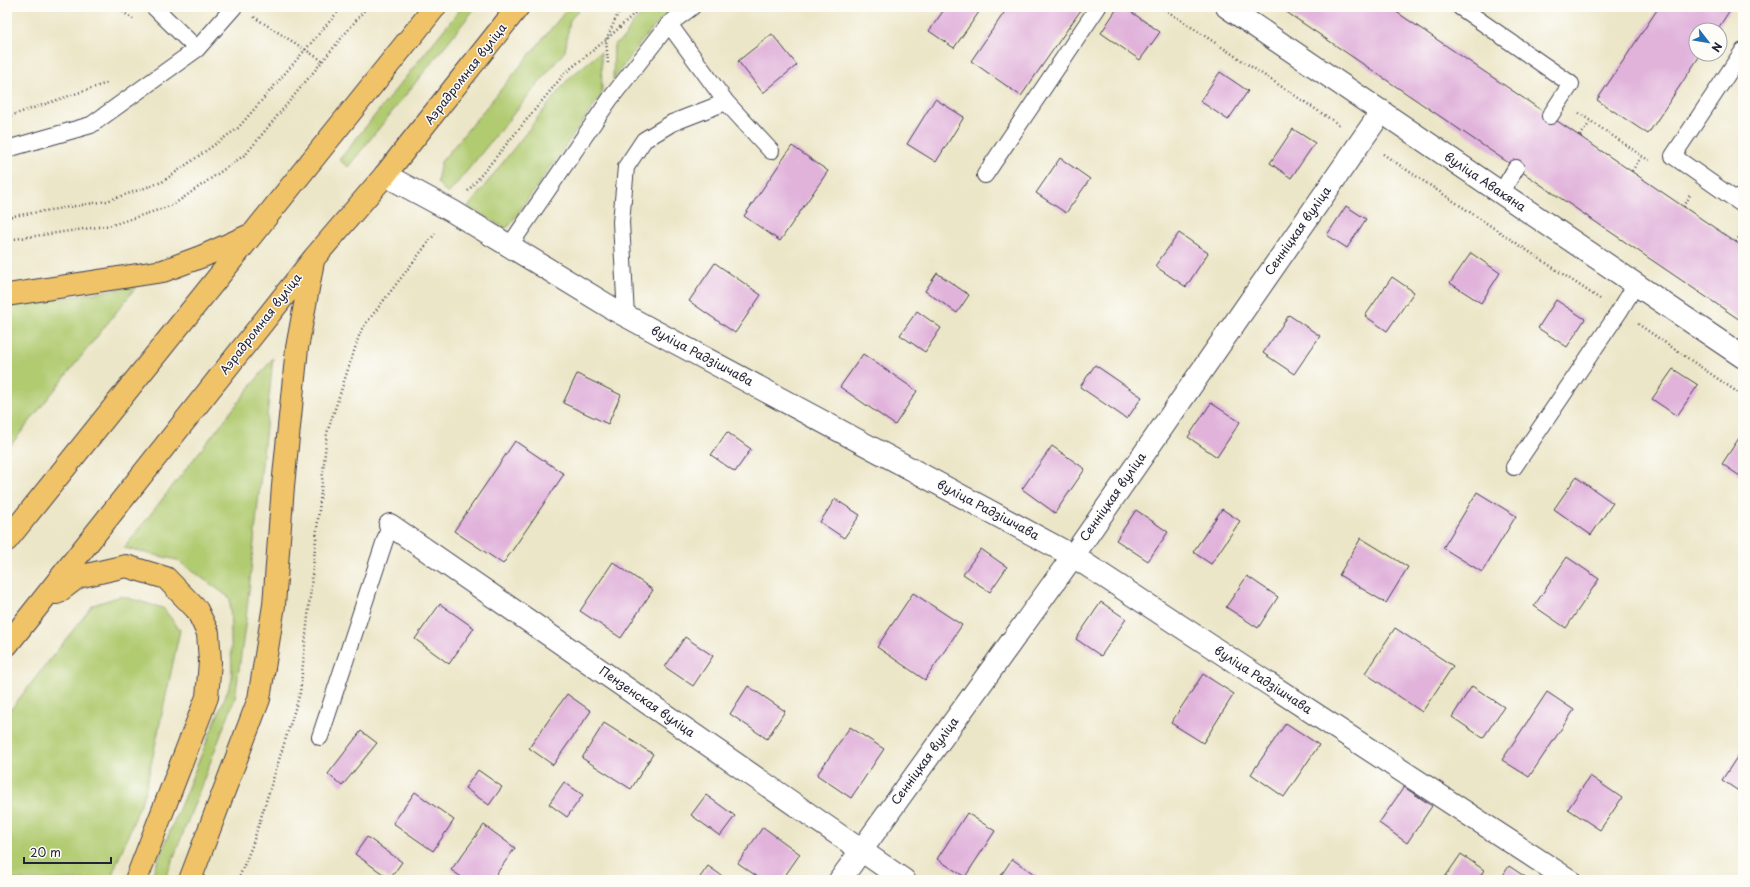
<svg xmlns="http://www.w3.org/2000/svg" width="1750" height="887" font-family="'Playpen Sans',sans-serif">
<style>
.green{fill:#b1cb71;stroke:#6a7656}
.building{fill:#e1b3db}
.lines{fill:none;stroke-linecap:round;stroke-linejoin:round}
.lane-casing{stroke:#403f50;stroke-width:18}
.street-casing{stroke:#403f50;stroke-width:24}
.primary-casing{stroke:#403f50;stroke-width:24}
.path{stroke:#403f50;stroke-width:2.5;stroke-dasharray:1 3;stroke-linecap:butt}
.lane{stroke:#fff;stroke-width:16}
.street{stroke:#fff;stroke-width:22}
.primary{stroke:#f0c369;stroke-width:22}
.labels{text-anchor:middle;stroke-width:3;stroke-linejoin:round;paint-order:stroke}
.street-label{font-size:12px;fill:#22223b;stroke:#fdfcf7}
</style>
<rect width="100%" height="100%" fill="#fdfcf7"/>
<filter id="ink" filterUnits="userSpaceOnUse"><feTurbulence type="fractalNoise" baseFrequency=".025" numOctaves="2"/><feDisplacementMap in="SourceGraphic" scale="8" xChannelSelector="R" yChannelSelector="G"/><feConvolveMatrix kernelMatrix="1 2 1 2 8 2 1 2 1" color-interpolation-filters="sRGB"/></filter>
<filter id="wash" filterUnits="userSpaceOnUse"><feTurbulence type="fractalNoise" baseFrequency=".012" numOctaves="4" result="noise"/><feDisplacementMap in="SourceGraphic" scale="16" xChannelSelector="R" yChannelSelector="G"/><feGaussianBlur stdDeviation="0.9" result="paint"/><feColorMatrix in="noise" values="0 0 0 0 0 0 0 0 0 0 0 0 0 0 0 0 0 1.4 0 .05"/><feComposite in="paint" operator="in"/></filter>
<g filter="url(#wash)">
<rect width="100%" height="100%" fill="#ece6c8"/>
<!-- green -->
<path class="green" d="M 462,7 L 476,7 L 348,167 L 339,160 Z
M 569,7 L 581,7 L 570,20 L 565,51 L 448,194 L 437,182 L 441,162 Z
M 650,7 L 676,7 C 650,26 632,54 613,80 L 614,45 L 625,37 L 632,24 Z
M 601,52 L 602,94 L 509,226 L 505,228 L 468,207 L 569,78 Z
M 137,286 L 7,450 L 7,307 Z
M 273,358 L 246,619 L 235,698 L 165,880 L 150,880 L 232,680 L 230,598 L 177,560 L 124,548 Z
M 121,596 L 163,608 L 180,630 L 145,793 L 110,880 L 7,880 L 7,714 L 93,605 Z"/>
<g id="blocks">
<!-- building -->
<path class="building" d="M 946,7 L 972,7 L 979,12 L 954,48 L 929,31 Z
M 1008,7 L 1083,7 L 1021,96 L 971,61 Z
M 1118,7 L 1124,7 L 1160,32 L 1140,60 L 1101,33 Z
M 1279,7 L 1389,7 L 1743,247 L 1743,322 Z
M 1659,7 L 1732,7 L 1717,30 L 1696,30 L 1696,54 L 1701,54 L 1648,134 L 1597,100 Z
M 772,34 L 797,65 L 763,93 L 738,61 Z
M 1220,72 L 1248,91 L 1228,120 L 1200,101 Z
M 935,99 L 964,117 L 936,162 L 907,144 Z
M 1293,129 L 1315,143 L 1291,178 L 1270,163 Z
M 792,146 L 828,171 L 780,241 L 744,216 Z
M 1060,158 L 1090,179 L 1066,213 L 1036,193 Z
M 1346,206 L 1366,219 L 1347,248 L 1327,235 Z
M 1179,233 L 1208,253 L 1186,287 L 1155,266 Z
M 1471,253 L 1500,273 L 1481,303 L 1450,283 Z
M 715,263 L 761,295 L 735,333 L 689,301 Z
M 937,273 L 969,295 L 957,313 L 925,291 Z
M 1392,277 L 1414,292 L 1387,331 L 1365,316 Z
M 1556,300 L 1585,319 L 1567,347 L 1538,328 Z
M 917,311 L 941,328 L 925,352 L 900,335 Z
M 1289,315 L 1320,336 L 1294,374 L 1263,353 Z
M 863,354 L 917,391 L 895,425 L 840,387 Z
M 1095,365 L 1142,397 L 1127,419 L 1080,387 Z
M 1673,369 L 1698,385 L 1677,416 L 1652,399 Z
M 577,374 L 621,395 L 608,424 L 563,403 Z
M 1211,403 L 1240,422 L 1217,457 L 1188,437 Z
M 727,432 L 751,449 L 735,472 L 711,455 Z
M 1743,432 L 1743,478 L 1722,464 Z
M 515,441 L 564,474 L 503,564 L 454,531 Z
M 1052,446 L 1085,469 L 1055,513 L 1022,489 Z
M 1576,477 L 1613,503 L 1591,535 L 1554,509 Z
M 1477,492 L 1516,516 L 1482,572 L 1443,548 Z
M 835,499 L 860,515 L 844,538 L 820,522 Z
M 1222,509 L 1240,521 L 1211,564 L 1193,552 Z
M 1136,510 L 1168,532 L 1148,561 L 1116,540 Z
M 1361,538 L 1408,567 L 1386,603 L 1339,575 Z
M 981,549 L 1007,567 L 990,592 L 963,574 Z
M 1567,557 L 1599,579 L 1566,628 L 1534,606 Z
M 613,562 L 653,590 L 621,638 L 580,611 Z
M 1247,576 L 1278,597 L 1258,628 L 1226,607 Z
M 913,593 L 962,625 L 925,680 L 877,647 Z
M 1101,602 L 1126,619 L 1101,656 L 1076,639 Z
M 440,604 L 474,628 L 449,664 L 415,639 Z
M 1395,628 L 1453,666 L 1422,712 L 1365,673 Z
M 685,637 L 713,656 L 693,686 L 665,667 Z
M 1203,674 L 1234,694 L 1203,743 L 1171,723 Z
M 748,686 L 785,711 L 767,739 L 730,714 Z
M 1472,686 L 1504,707 L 1483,738 L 1452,717 Z
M 1547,692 L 1574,710 L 1529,777 L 1502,760 Z
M 567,694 L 591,711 L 553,765 L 529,748 Z
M 604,723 L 653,754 L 631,789 L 582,758 Z
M 1286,723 L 1319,745 L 1284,797 L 1251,774 Z
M 850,727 L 884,749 L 851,798 L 817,775 Z
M 361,731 L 377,743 L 342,786 L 328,774 Z
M 1743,748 L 1743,794 L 1722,780 Z
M 478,770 L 502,787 L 489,805 L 465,788 Z
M 1590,776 L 1622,798 L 1600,830 L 1568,809 Z
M 564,782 L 583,795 L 567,817 L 549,804 Z
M 1404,787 L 1432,806 L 1407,843 L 1379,823 Z
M 415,792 L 454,820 L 433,851 L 393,823 Z
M 706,795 L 735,816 L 720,836 L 691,815 Z
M 967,813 L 995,831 L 965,877 L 937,859 Z
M 484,825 L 515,848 L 492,880 L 466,880 L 451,870 Z
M 763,827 L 800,854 L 782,880 L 762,880 L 738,863 Z
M 367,837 L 402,862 L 390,879 L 355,854 Z
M 1461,854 L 1484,870 L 1478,880 L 1443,880 Z
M 1012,859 L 1043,880 L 998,880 Z
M 708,866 L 728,880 L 698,880 Z
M 1509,866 L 1530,880 L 1500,880 Z"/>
</g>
</g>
<g filter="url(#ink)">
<use href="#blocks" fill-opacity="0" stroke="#403f50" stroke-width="1"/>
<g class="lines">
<defs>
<path id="lane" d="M 154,7 L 197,49
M 1460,7 L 1571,84 L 1550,116
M 669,24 L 726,102 L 771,151
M 1743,51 L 1673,156 L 1743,205
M 7,149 L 91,125 L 197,49 L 234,7
M 985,175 L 1098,7
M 1501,193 L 1516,168
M 510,245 L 610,99 L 669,24 L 692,7
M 626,316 L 621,222 L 626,167 L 644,140 L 672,123 L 726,102
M 1514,467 L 1619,312 L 1636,284
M 320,737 L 390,525"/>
<path id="street" d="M 1227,7 L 1743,357
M 385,175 L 452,211 L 615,310 L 1073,556 L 1569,880
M 390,525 L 904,880
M 840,880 L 1073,556 L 1382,111"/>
<path id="primary" d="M 7,295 L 163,271 L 203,256 L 250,235
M 7,540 L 435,7
M 57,593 L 78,577 L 126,566 L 166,578 L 197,610 L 208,633 L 210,662 L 207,697 L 136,880
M 7,645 L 314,258 L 385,175 L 518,7
M 190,880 L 259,699 L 274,605 L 283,486 L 297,348 L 313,261"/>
</defs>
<!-- lane casing -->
<use href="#lane" class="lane-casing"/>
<!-- street casing -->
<use href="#street" class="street-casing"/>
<!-- primary casing -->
<use href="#primary" class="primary-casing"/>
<!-- path -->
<path class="path" d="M 116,7 L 133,19
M 1161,7 L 1341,126
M 254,17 L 323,61
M 608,63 L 606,40 L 621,7
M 1579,113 L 1651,162
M 7,117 L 107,83
M 1580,136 L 1591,121
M 1383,154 L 1600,299
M 1632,171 L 1642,156
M 468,191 L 565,73 L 606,40 L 641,7
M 1684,207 L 1690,195
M 7,217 L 107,201 L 162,182 L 238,128 L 342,7
M 7,240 L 112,225 L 173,205 L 246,154 L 367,7
M 1736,242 L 1743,231
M 1638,324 L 1743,396
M 238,880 L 252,846 L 300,693 L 327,433 L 361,330 L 437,231"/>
<!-- lane -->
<use href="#lane" class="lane"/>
<!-- street -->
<use href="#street" class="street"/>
<!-- primary -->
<use href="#primary" class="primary"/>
</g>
</g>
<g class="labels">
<!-- street labels -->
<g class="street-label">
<text transform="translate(466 74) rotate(-52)" y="4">Аэрадромная вуліца</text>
<text transform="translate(1485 182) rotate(34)" y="4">вуліца Авакяна</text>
<text transform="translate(1298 231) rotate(-55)" y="4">Сенніцкая вуліца</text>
<text transform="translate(261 324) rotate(-52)" y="4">Аэрадромная вуліца</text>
<text transform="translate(702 356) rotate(28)" y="4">вуліца Радзішчава</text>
<text transform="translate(1113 497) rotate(-55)" y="4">Сенніцкая вуліца</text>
<text transform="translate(988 510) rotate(28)" y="4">вуліца Радзішчава</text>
<text transform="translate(1263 680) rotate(33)" y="4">вуліца Радзішчава</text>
<text transform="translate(647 702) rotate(35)" y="4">Пензенская вуліца</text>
<text transform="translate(925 761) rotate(-54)" y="4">Сенніцкая вуліца</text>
</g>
</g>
<!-- margin -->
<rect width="1750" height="887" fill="none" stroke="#fdfcf7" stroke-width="24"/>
<!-- north arrow -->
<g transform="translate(1708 42) rotate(121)"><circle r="19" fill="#fdfcf7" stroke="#a5a5ac"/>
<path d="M0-3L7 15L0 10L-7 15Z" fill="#1f6fb2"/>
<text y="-6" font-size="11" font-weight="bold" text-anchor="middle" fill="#22223b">N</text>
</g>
<!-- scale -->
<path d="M24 857v6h87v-6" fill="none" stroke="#22223b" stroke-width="2"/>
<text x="30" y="857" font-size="12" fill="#22223b" stroke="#fdfcf7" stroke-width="3" paint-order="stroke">20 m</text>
</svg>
